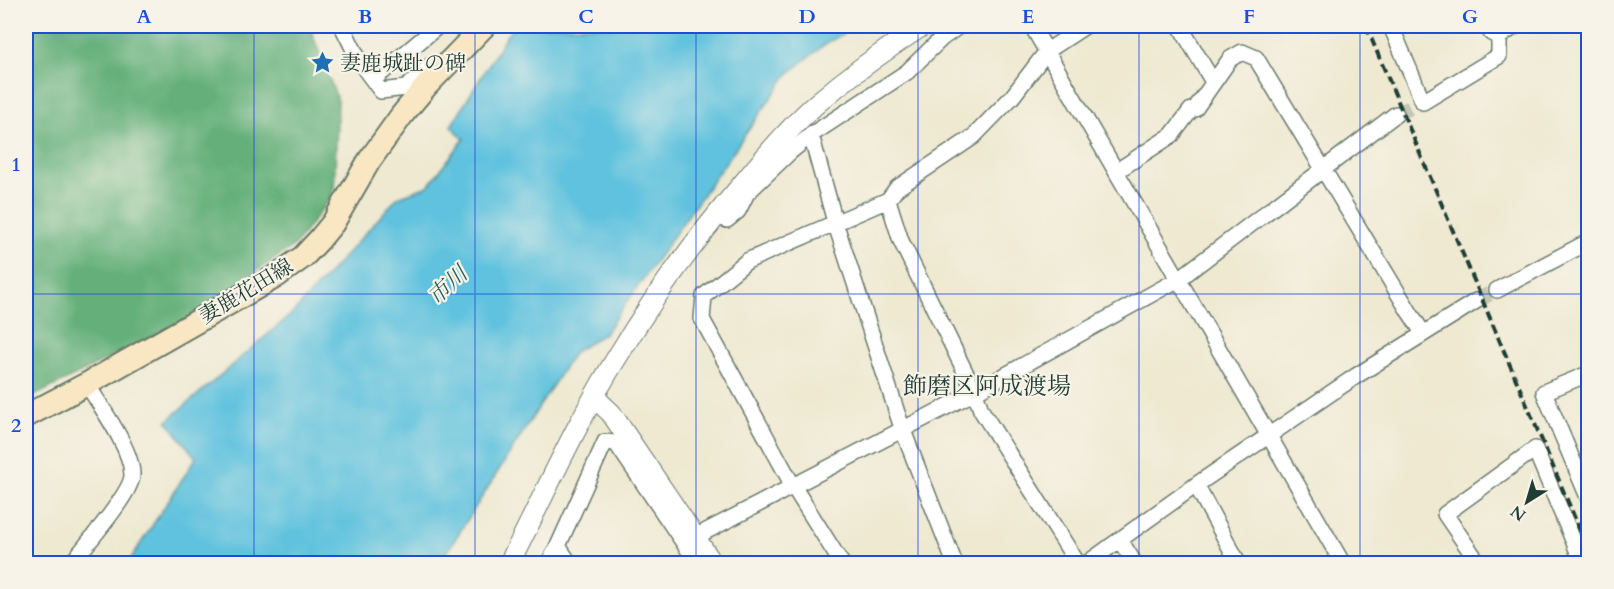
<svg xmlns="http://www.w3.org/2000/svg" width="1614" height="589" font-family="Cardo,'Noto Serif JP',serif">
<style>
.forest{fill:#65b07a;stroke:#427657;stroke-width:1.5}
.water{fill:#60c2de;stroke:#408089;stroke-width:1.5}
.lines{fill:none;stroke-linecap:round;stroke-linejoin:round}
.minor-tunnel{stroke:#c5c7b2;stroke-width:15;stroke-dasharray:15 8;stroke-linecap:butt}
.minor-casing{stroke:#68796b;stroke-width:18}
.tertiary-casing{stroke:#68796b;stroke-width:22}
.secondary-casing{stroke:#68796b;stroke-width:26}
.minor{stroke:#fff;stroke-width:15}
.tertiary{stroke:#fff;stroke-width:20}
.secondary{stroke:#f9e7c3;stroke-width:22}
.rail{stroke:#1f3d34;stroke-width:4;stroke-dasharray:9 4.5;stroke-linecap:butt}
.grid{fill:none;stroke:#1d4ed8;stroke-width:1.5;stroke-opacity:0.55}
.labels{text-anchor:middle;stroke-width:4.5;stroke-linejoin:round;paint-order:stroke}
.poi-label{font-size:21px;fill:#1f3d34;stroke:#f7f3e8;text-anchor:start}
.street-label{font-size:21px;fill:#1f3d34;stroke:#f7f3e8}
.water-label{font-size:22px;font-style:italic;fill:#2f5e5e;stroke:#f7f3e8}
.quarter-label{font-size:24px;fill:#1f3d34;stroke:#f7f3e8}
.neatline{fill:none;stroke:#1d4ed8;stroke-width:2}
.grid-label{font-size:20px;text-anchor:middle;font-weight:bold;fill:#1d4ed8}
</style>
<rect width="100%" height="100%" fill="#f7f3e8"/>
<filter id="ink" filterUnits="userSpaceOnUse"><feTurbulence type="fractalNoise" baseFrequency=".0167" numOctaves="2"/><feDisplacementMap in="SourceGraphic" scale="12" xChannelSelector="R" yChannelSelector="G"/><feConvolveMatrix kernelMatrix="1 2 1 2 8 2 1 2 1" color-interpolation-filters="sRGB"/></filter>
<filter id="wash" filterUnits="userSpaceOnUse"><feTurbulence type="fractalNoise" baseFrequency=".008" numOctaves="4" result="noise"/><feDisplacementMap in="SourceGraphic" scale="24" xChannelSelector="R" yChannelSelector="G"/><feGaussianBlur stdDeviation="1.35" result="paint"/><feColorMatrix in="noise" values="0 0 0 0 0 0 0 0 0 0 0 0 0 0 0 0 0 1.4 0 .05"/><feComposite in="paint" operator="in"/></filter>
<g filter="url(#wash)">
<rect width="100%" height="100%" fill="#efe9d1"/>
<!-- forest -->
<path class="forest" d="M 26,26 L 305,26 L 312,33 L 338,101 L 334,193 L 295,245 L 180,323 L 26,400 Z"/>
<!-- water -->
<path class="water" d="M 515,26 L 856,26 L 824,45 L 788,74 L 605,333 L 574,352 L 440,563 L 128,563 L 196,458 L 167,421 L 295,311 L 398,197 L 428,186 L 464,139 L 451,126 L 507,35 Z"/>
</g>
<g filter="url(#ink)">
<g class="lines">
<!-- minor-tunnel -->
<path class="minor-tunnel" d="M 1396,114 L 1423,102
M 1476,301 L 1497,290"/>
<defs>
<path id="minor" d="M 342,26 L 361,64 L 381,91 L 406,88 L 430,66 L 444,67
M 1032,26 L 1343,564
M 1180,26 L 1213,82
M 1391,26 L 1423,102 L 1499,56 L 1499,37 L 1515,26
M 1488,26 L 1491,33 L 1499,37
M 373,80 L 438,26
M 811,135 L 835,222 L 902,428 L 955,564
M 1117,171 L 1172,135 L 1191,110 L 1195,109 L 1230,59 L 1242,52 L 1256,58 L 1410,313 L 1423,333
M 888,200 L 901,241 L 975,392 L 981,410 L 1078,564
M 715,216 L 727,220 L 738,211 L 747,193 L 790,152 L 811,135 L 907,72 L 942,38 L 959,26
M 1497,290 L 1588,242
M 1588,374 L 1544,392 L 1588,497
M 1196,485 L 1239,564
M 695,537 L 975,392 L 1179,279 L 1396,114
M 1120,540 L 1135,564
M 558,546 L 570,564
M 71,564 C 84,547 131,494 132,476 C 133,450 100,406 87,384
M 548,564 L 558,546 L 605,442 L 616,443 L 698,564
M 842,564 L 793,486 L 702,319 L 704,296 L 747,261 L 888,200 L 897,188 L 973,137 L 1012,97 L 1047,51 L 1085,26
M 1086,564 L 1196,485 L 1356,376 L 1476,301
M 1479,564 L 1445,514 L 1535,449 L 1583,564"/>
<path id="tertiary" d="M 594,397 L 611,413 L 713,564
M 509,564 C 545,494 577,421 619,354 C 656,293 699,235 745,181 C 767,154 790,127 816,104 C 850,75 885,50 922,26"/>
<path id="secondary" d="M 26,416 L 87,384 L 275,277 L 303,257 L 319,240 L 333,223 L 369,161 L 402,115 L 427,85 L 484,26"/>
</defs>
<!-- minor casing -->
<use href="#minor" class="minor-casing"/>
<!-- tertiary casing -->
<use href="#tertiary" class="tertiary-casing"/>
<!-- secondary casing -->
<use href="#secondary" class="secondary-casing"/>
<!-- minor -->
<use href="#minor" class="minor"/>
<!-- tertiary -->
<use href="#tertiary" class="tertiary"/>
<!-- secondary -->
<use href="#secondary" class="secondary"/>
<!-- rail -->
<path class="rail" d="M 1366,26 L 1588,549"/>
</g>
</g>
<!-- grid -->
<path class="grid" d="M 254,26 L 254,564M 475,26 L 475,564M 696,26 L 696,564M 918,26 L 918,564M 1139,26 L 1139,564M 1360,26 L 1360,564M 26,294 L 1588,294"/>
<!-- icons -->
<defs>
<symbol id="sight-bare" viewBox="-9 -9 18 18"><path d="M0-6L1.8-2.2L6-1.7L2.9 1.2L3.7 5.4L0 3.3L-3.7 5.4L-2.9 1.2L-6-1.7L-1.8-2.2Z" fill="#1f6fb2" stroke="#f7f3e8" stroke-width="2.5" paint-order="stroke"/></symbol>
</defs>
<g fill-rule="evenodd">
<use href="#sight-bare" x="306" y="46" width="33" height="33"/>
</g>
<g class="labels">
<!-- poi labels -->
<g class="poi-label">
<text x="340" y="70">妻鹿城趾の碑</text>
</g>
<!-- street labels -->
<g class="street-label">
<text transform="translate(246 291) rotate(-31)" y="7">妻鹿花田線</text>
</g>
<!-- water labels -->
<g class="water-label">
<text transform="translate(447 285) rotate(-43)" y="8">市川</text>
</g>
<!-- quarter labels -->
<g class="quarter-label">
<text x="987" y="394">飾磨区阿成渡場</text>
</g>
</g>
<!-- margin -->
<rect width="1614" height="589" fill="none" stroke="#f7f3e8" stroke-width="66"/>
<!-- north arrow -->
<g transform="translate(1527 502) rotate(217)" stroke="#f7f3e8" stroke-width="4.5" paint-order="stroke">
<path d="M0-4.5L10 22L0 15L-10 22Z" fill="#1f3d34"/>
<text y="-9" font-size="16" font-weight="bold" text-anchor="middle" fill="#1f3d34">N</text>
</g>
<rect x="33" y="33" width="1548" height="523" class="neatline"/>
<g class="grid-label">
<text x="144" y="23">A</text>
<text x="365" y="23">B</text>
<text x="586" y="23">C</text>
<text x="807" y="23">D</text>
<text x="1028" y="23">E</text>
<text x="1249" y="23">F</text>
<text x="1470" y="23">G</text>
<text x="16" y="171">1</text>
<text x="16" y="432">2</text>
</g>
</svg>
